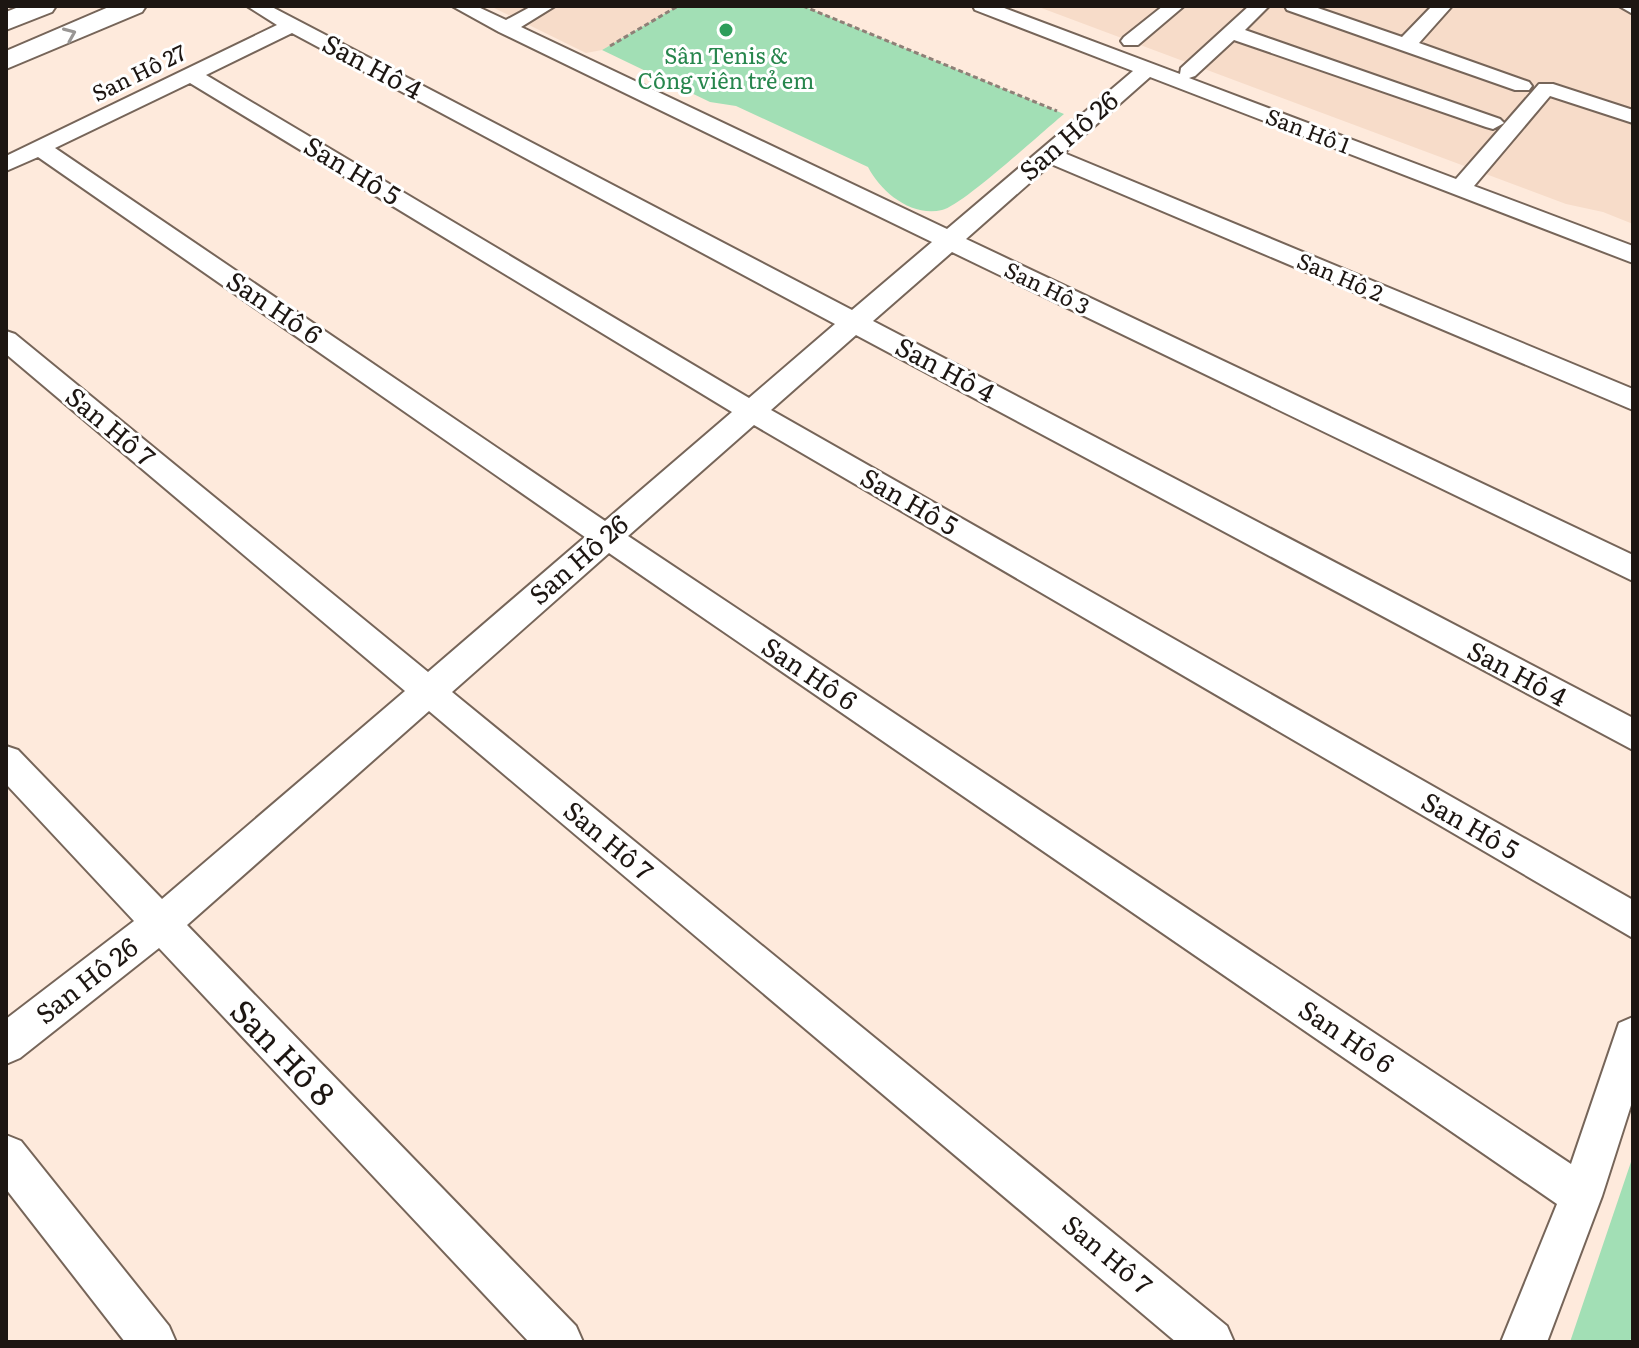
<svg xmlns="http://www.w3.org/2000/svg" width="1639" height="1348" font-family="Literata,serif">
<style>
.built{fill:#f7dcc9}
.green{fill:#a2dfb5}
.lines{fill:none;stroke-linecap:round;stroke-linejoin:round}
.street-casing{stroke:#766559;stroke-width:4}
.secondary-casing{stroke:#766559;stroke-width:4}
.path{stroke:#8e8077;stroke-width:3;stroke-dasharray:5 3;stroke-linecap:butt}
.street{fill:#fff;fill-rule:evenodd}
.secondary{fill:#fff;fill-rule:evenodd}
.oneway{stroke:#999694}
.leisure-dot{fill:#2e9e5b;stroke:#fff;stroke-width:3}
.labels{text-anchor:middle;stroke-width:6;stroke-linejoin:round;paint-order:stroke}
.far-leisure-label{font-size:22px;fill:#27864d;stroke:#fff}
.far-street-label{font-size:22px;fill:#1d1612;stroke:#fff}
.street-label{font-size:26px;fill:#1d1612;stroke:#fff}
.near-street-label{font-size:32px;fill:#1d1612;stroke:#fff}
</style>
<rect width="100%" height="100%" fill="#feeadc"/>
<!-- built -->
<path class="built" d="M 490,6 L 678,6 L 602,50 L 586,53 Z
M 1036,6 L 1633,6 L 1633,224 L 1603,212 L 1566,204 Z"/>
<!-- green -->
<path class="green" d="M 678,6 L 803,6 L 1064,114 C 1042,132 962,206 942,210 C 911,217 881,192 868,167 L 736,106 L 710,102 L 602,50 Z
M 1633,1156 L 1633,1332 L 1630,1342 L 1570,1342 Z"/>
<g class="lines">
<defs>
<path id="street" d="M 247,6 L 270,6 L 852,310 L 932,242 L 499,32 L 452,6 L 476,6 L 506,20 L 532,6 L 555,6 L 521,27 L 947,229 L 1133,71 L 975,10 L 973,6 L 999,6 L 1180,74 L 1181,68 L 1249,6 L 1269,6 L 1245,30 L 1500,119 L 1504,123 L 1493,129 L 1486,127 L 1234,40 L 1195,76 L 1189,78 L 1456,179 L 1539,84 L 1553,84 L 1633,110 L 1633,123 L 1550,96 L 1474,186 L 1633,246 L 1633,263 L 1150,77 L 1064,153 L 1633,389 L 1633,410 L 1051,164 L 966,239 L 1633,555 L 1633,581 L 952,252 L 873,321 L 1633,718 L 1633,750 L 856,335 L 771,410 L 1633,900 L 1633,938 L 754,425 L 628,536 L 1571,1164 L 1619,1023 L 1633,1017 L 1633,1099 L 1602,1196 L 1547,1342 L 1501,1342 L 1557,1204 L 609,553 L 452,692 L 1227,1326 L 1234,1342 L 1176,1342 L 429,711 L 187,925 L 576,1326 L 583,1342 L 529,1342 L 159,948 L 20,1058 L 6,1064 L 6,1019 L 134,921 L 6,784 L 6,746 L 18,750 L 162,899 L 405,691 L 6,354 L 6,331 L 15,334 L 428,672 L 585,537 L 38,157 L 6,171 L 6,156 L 277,25 ZM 292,33 L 835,324 L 749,398 L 206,75 ZM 190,83 L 732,412 L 605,521 L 55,148 Z
M 1163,6 L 1184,6 L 1138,45 L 1124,45 L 1121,41 L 1124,37 Z
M 1285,6 L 1312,6 L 1402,37 L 1432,6 L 1452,6 L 1419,43 L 1529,82 L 1532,86 L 1529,90 L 1515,90 L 1287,10 Z
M 1619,6 L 1633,6 L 1633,14 Z
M 6,1135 L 21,1141 L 169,1326 L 176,1342 L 125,1342 L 6,1189 Z"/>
<path id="secondary" d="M 21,6 L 56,6 L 52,12 L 6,30 L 6,12 Z
M 111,6 L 146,6 L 142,12 L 6,69 L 6,51 Z"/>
</defs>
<!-- street casing -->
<use href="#street" class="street-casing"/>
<!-- secondary casing -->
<use href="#secondary" class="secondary-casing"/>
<!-- path -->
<path class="path" d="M 803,6 L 1057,111
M 610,46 L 678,6"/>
<!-- street -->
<use href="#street" class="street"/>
<!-- secondary -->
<use href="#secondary" class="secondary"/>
</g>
<!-- one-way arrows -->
<defs><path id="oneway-chevron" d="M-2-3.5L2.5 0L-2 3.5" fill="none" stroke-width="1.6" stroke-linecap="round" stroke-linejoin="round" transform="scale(2)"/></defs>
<use class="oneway" href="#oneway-chevron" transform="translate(70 34) rotate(-23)"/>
<!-- markers -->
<circle class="leisure-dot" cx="726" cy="30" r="8"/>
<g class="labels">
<!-- far-leisure labels -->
<g class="far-leisure-label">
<text x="726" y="64">Sân Tenis &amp;<tspan x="726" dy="25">Công viên trẻ em</tspan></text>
</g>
<!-- far-street labels -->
<g class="far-street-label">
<text transform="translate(139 73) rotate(-26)" y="8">San Hô 27</text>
<text transform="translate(1308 131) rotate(21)" y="8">San Hô 1</text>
<text transform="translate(1340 277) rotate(23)" y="8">San Hô 2</text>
<text transform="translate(1047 288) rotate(26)" y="8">San Hô 3</text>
</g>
<!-- street labels -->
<g class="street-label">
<text transform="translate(372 67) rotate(28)" y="9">San Hô 4</text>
<text transform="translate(1069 136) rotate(-41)" y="9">San Hô 26</text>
<text transform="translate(352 171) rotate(31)" y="9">San Hô 5</text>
<text transform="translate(274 308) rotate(34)" y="9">San Hô 6</text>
<text transform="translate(945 370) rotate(28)" y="9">San Hô 4</text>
<text transform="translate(110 427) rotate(40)" y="9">San Hô 7</text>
<text transform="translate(909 502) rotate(30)" y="9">San Hô 5</text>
<text transform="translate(579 560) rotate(-41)" y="9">San Hô 26</text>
<text transform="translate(809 674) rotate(34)" y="9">San Hô 6</text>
<text transform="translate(1517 674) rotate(28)" y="9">San Hô 4</text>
<text transform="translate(1470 826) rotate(30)" y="9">San Hô 5</text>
<text transform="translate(608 841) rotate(40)" y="9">San Hô 7</text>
<text transform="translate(87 981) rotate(-38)" y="9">San Hô 26</text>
<text transform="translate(1346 1037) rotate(34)" y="9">San Hô 6</text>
<text transform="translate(1107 1255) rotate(40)" y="9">San Hô 7</text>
</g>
<!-- near-street labels -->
<g class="near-street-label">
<text transform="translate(282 1053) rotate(46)" y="11">San Hô 8</text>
</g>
</g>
<!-- border -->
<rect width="1639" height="1348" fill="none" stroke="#1d1612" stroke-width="16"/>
</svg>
